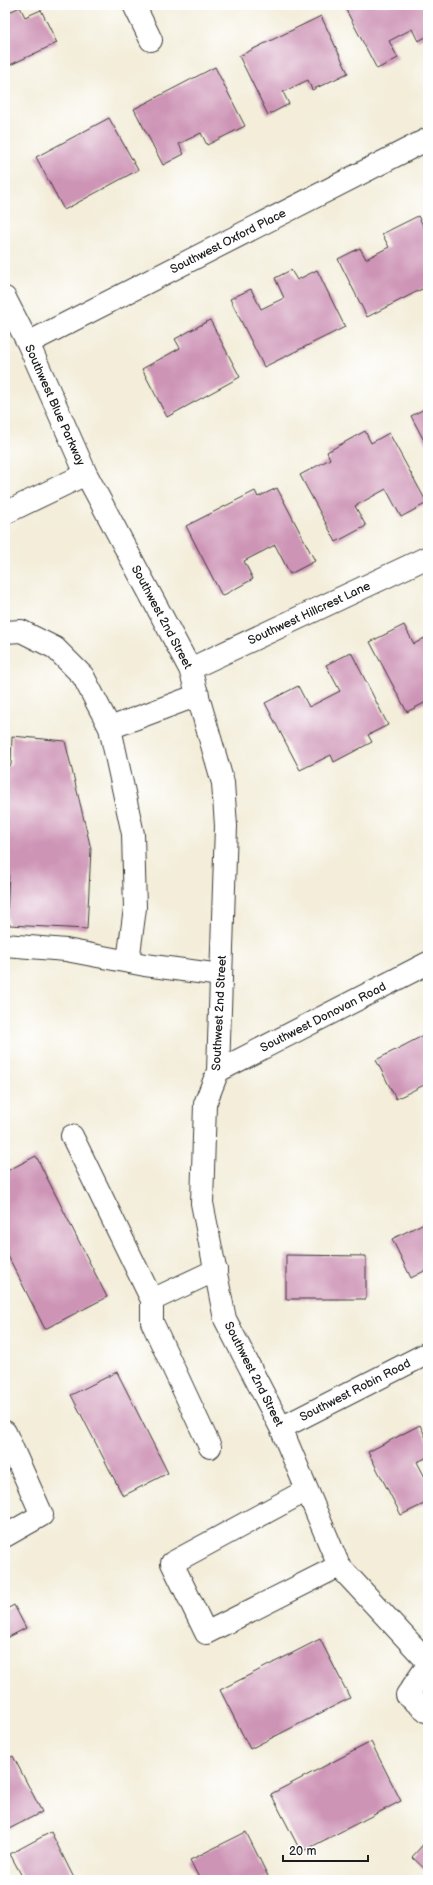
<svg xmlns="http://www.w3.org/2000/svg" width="433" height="1885" font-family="'Balsamiq Sans',sans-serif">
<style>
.building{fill:#ce94b6}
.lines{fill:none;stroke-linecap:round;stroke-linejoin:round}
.minor-casing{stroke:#3c3b38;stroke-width:24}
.minor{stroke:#fff;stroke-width:22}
.labels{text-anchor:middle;stroke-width:3.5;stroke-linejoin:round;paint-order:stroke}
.street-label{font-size:12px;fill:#1c1c1c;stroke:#fff}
</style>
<rect width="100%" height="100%" fill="#fff"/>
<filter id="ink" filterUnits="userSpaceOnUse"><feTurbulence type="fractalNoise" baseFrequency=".025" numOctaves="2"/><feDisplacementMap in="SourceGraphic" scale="8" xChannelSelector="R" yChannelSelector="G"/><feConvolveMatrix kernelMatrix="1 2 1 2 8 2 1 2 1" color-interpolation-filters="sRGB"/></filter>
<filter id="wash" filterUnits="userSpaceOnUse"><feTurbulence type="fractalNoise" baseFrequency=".012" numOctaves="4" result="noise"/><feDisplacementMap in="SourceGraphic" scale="16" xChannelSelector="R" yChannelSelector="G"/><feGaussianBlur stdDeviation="0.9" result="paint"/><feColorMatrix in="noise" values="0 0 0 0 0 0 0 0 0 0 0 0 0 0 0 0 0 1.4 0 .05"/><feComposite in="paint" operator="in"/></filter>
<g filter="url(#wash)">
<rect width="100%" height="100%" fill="#f3edd9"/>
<g id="blocks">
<!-- building -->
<path class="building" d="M 346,5 L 428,5 L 428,36 L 418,41 L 412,29 L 389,41 L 398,58 L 377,69 L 344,6 Z
M 20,7 L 25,17 L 41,10 L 57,43 L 8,66 L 5,59 L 5,47 L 7,46 L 5,41 L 5,14 Z
M 321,16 L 348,73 L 312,90 L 308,80 L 283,92 L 289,104 L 268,115 L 239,56 Z
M 215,67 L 245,126 L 207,145 L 201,133 L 179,144 L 184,154 L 163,165 L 134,109 Z
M 109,118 L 138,170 L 64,210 L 36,157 Z
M 418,216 L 428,235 L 428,286 L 367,317 L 338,259 L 360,248 L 366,259 L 389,247 L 382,234 Z
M 291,270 L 297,280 L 317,270 L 345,327 L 264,367 L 230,299 L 251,289 L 261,309 L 284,298 L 275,278 Z
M 210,320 L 240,377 L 167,417 L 142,369 L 180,348 L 175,339 Z
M 428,407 L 428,448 L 411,416 Z
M 365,431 L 371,443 L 389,433 L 427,503 L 401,517 L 386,489 L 355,506 L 366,526 L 336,542 L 300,475 L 330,459 L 327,452 Z
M 277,488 L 315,561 L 290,574 L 275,545 L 244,561 L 253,579 L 222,596 L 186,526 L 255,491 L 258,497 Z
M 404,625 L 414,644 L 428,636 L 428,701 L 407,712 L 370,642 Z
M 351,652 L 388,725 L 368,735 L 372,742 L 334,762 L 331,755 L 300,770 L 265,703 L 298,686 L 309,707 L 340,691 L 326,665 Z
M 12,736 L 65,741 L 91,849 L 87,929 L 9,925 L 7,916 L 9,872 L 6,860 L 8,840 L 5,829 L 5,767 L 11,765 Z
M 428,1033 L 428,1083 L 396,1099 L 376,1060 Z
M 36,1156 L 107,1297 L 45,1329 L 5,1250 L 5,1172 Z
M 428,1221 L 428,1269 L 411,1278 L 392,1239 Z
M 286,1255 L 366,1256 L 366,1299 L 286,1299 Z
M 117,1372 L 168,1473 L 123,1496 L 71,1395 Z
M 420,1425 L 428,1442 L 428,1457 L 417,1462 L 428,1483 L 428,1502 L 401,1515 L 368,1452 Z
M 14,1605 L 26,1628 L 5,1639 L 5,1610 Z
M 320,1639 L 350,1698 L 250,1749 L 220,1690 Z
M 371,1742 L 401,1801 L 301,1852 L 271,1794 Z
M 13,1756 L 42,1812 L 5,1831 L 5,1760 Z
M 51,1832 L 75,1880 L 24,1880 L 10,1854 Z
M 246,1832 L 268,1876 L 260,1880 L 200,1880 L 190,1860 Z
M 428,1839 L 428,1872 L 412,1857 Z"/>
</g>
</g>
<g filter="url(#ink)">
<use href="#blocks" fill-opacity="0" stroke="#3c3b38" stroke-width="1"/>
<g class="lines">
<defs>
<path id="minor" d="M 134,5 L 151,40
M 5,298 L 28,343 L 86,474 L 190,669 L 223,783 L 226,826 L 218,1071 L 205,1104 L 202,1203 L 225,1319 L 281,1428 L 339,1566 L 428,1662
M 28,343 L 428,139
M 5,513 L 86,474
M 5,632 L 21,631 L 55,648 L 83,676 L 110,728
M 190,669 L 428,557
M 5,945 L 66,950 L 145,965 L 221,975
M 128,961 L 135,908 L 133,834 L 110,728 L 198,695
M 218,1071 L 428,963
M 72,1136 L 152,1300 L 216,1270
M 152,1300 L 152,1322 L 210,1447
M 281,1428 L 428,1353
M 5,1432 L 42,1515 L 5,1536
M 307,1490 L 172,1563 L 206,1633 L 339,1566
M 428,1665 L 407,1695 L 428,1712"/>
</defs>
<!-- minor casing -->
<use href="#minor" class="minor-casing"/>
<!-- minor -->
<use href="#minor" class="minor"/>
</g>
</g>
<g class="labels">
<!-- street labels -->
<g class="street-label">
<text transform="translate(228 241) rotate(-27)" y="4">Southwest Oxford Place</text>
<text transform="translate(55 405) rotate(66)" y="4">Southwest Blue Parkway</text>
<text transform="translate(309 613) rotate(-25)" y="4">Southwest Hillcrest Lane</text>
<text transform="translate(162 617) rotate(62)" y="4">Southwest 2nd Street</text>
<text transform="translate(219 1013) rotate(-87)" y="4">Southwest 2nd Street</text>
<text transform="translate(323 1017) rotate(-27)" y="4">Southwest Donovan Road</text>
<text transform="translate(254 1374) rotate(63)" y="4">Southwest 2nd Street</text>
<text transform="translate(355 1390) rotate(-27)" y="4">Southwest Robin Road</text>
</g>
</g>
<!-- margin -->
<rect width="433" height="1885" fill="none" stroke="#fff" stroke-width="20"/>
<!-- scale -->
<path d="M283 1855v6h85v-6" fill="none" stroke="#1c1c1c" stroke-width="2"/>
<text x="289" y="1855" font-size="12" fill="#1c1c1c" stroke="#ffffff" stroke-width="3" paint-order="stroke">20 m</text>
</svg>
